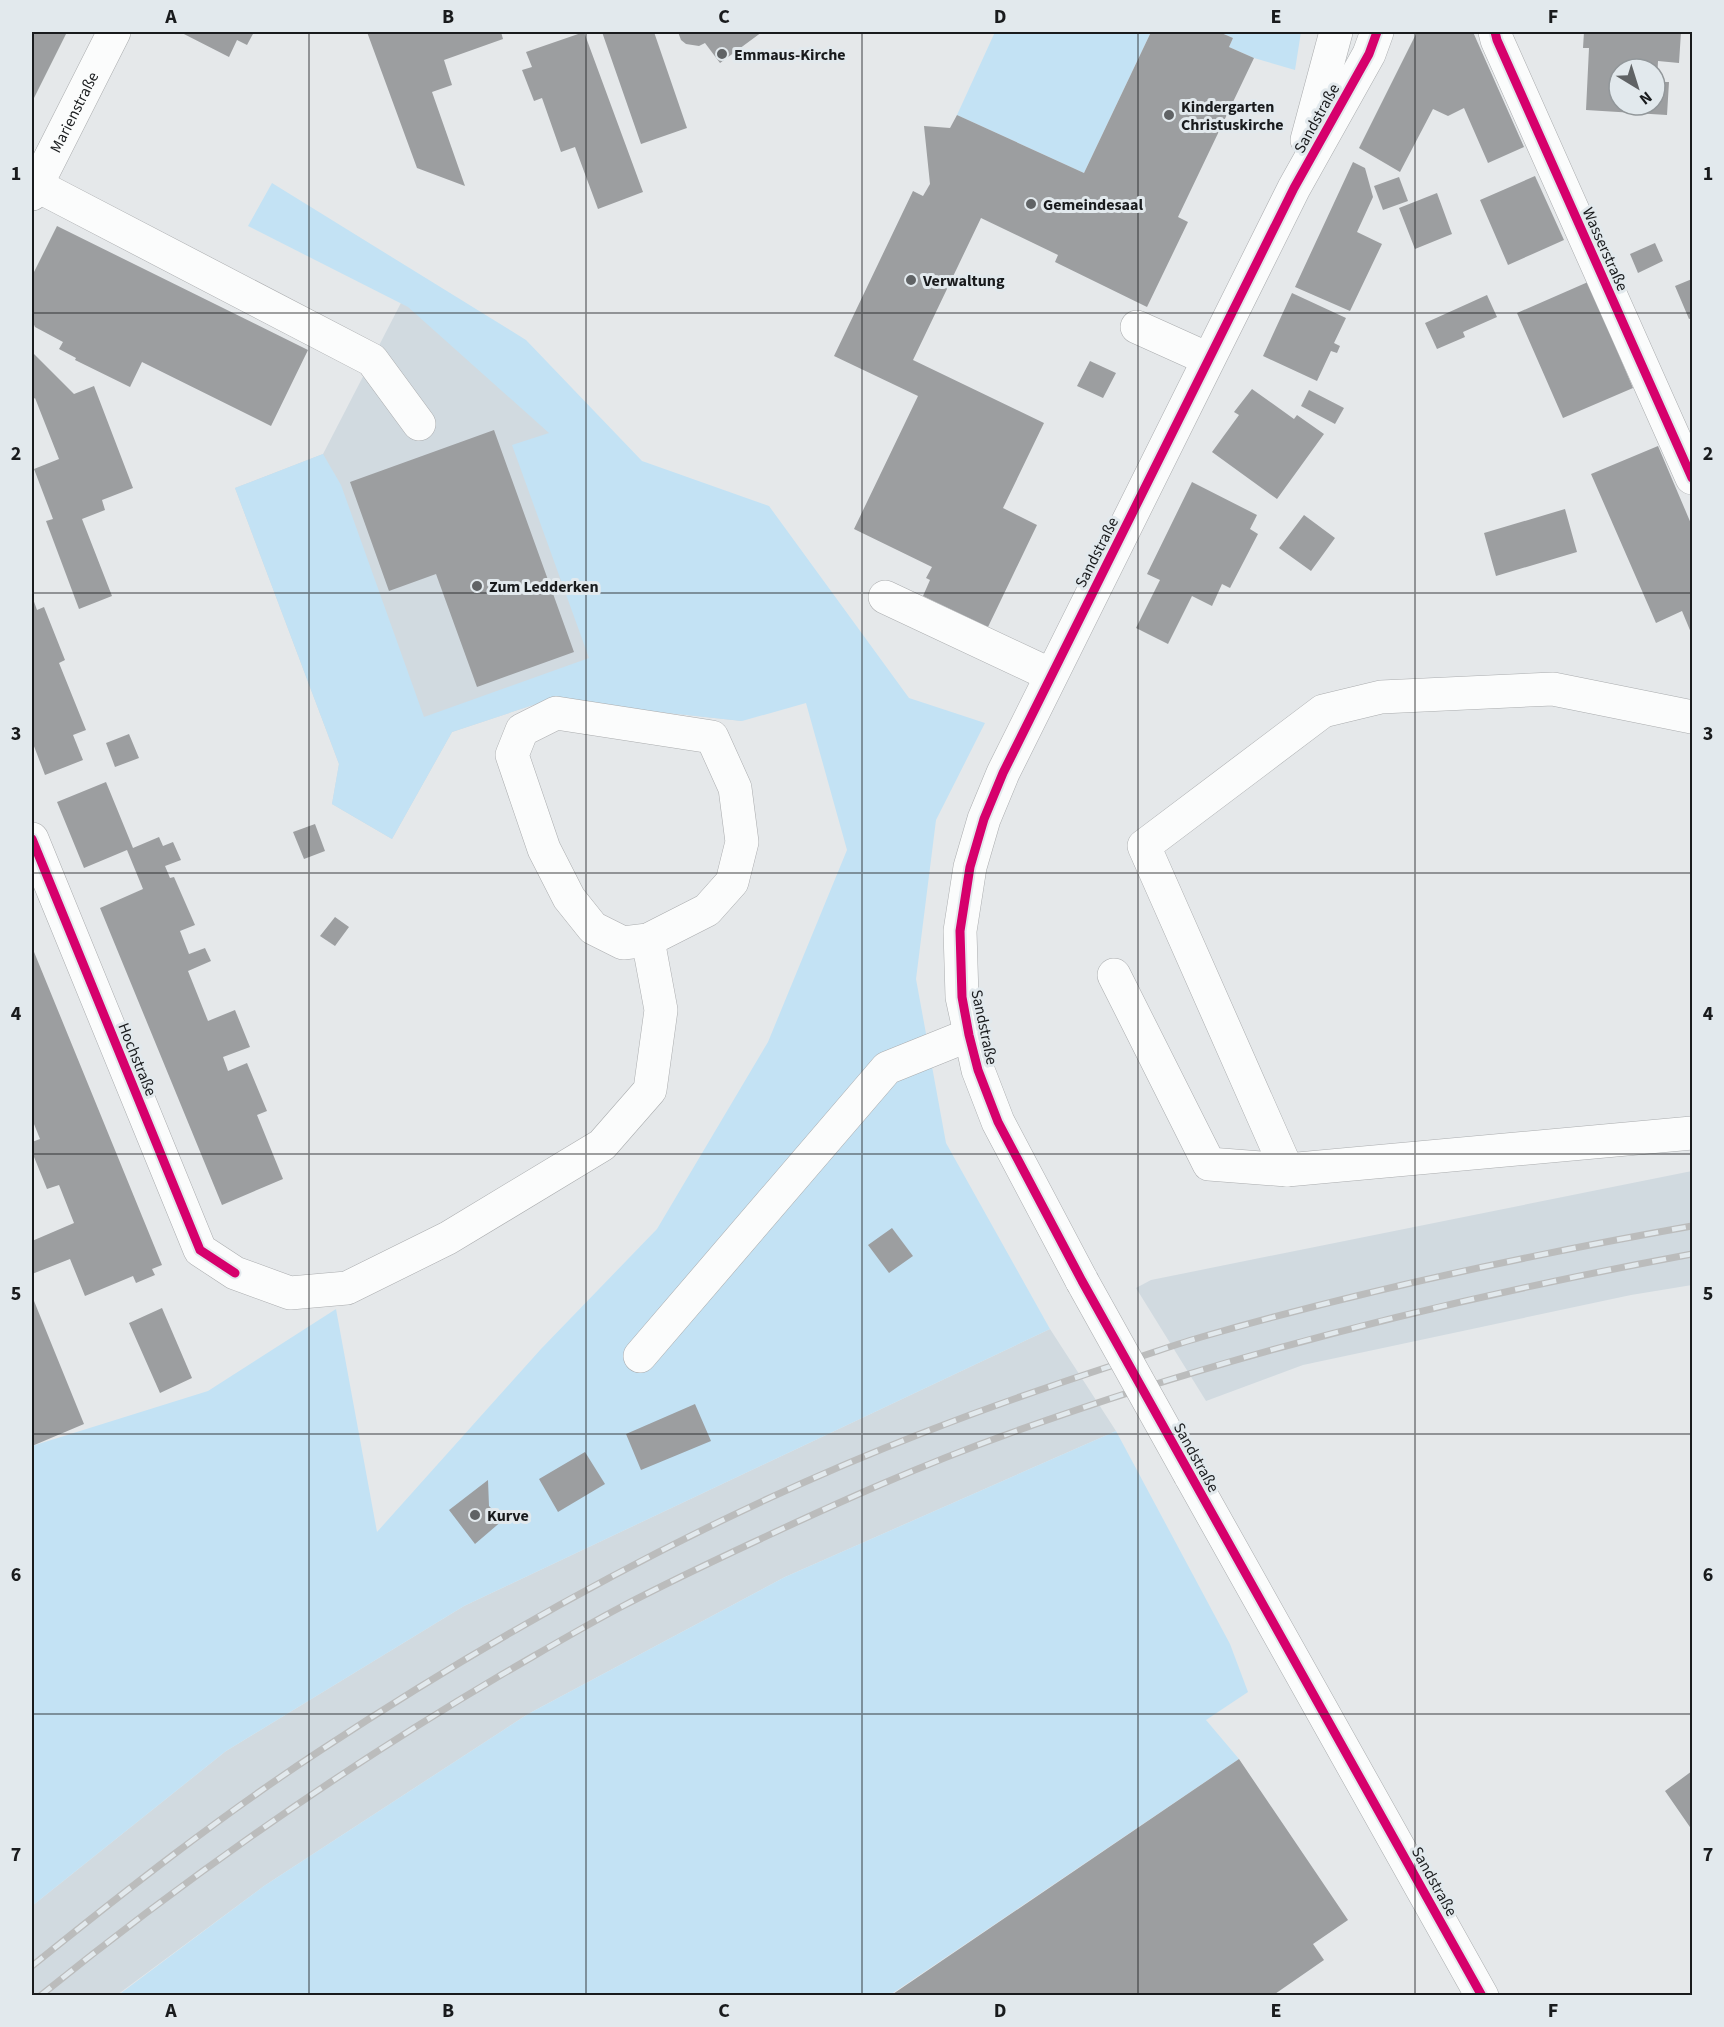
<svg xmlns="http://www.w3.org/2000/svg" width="1724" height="2027" font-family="'Source Sans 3',sans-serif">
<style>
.built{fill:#d1dae0}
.green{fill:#c3e2f4}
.building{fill:#9c9ea0;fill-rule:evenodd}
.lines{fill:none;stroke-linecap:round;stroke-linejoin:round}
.minor-casing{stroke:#aaacae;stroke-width:34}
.minor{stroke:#fbfcfc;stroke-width:33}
.rail-casing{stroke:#bbbcbc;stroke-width:7}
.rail{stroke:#e2e9ed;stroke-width:4.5;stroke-dasharray:14;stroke-linecap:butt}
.minor-bridge-casing{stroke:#aaacae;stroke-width:34;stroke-linecap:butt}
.minor-bridge{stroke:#fbfcfc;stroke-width:33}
.cycleway-casing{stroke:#e2e9ed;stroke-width:13}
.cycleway{stroke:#d6006c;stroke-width:9}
.grid{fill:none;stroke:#191b1d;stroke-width:1.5;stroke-opacity:0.55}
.poi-dot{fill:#606365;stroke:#e2e9ed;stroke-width:2}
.labels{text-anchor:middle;stroke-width:6;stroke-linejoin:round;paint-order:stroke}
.poi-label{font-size:16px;font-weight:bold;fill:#191b1d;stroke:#e2e9ed;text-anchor:start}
.street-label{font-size:16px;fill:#191b1d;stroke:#e2e9ed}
.neatline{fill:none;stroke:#191b1d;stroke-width:2}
.grid-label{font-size:20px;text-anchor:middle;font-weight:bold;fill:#191b1d}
</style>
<rect width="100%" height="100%" fill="#e5e8ea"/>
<!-- built -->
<path class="built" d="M 403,299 L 564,440 L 742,721 L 548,700 L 452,732 L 392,839 L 332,804 L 339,764 L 235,488 L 323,454 Z
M 1692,1171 L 1692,1285 L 1631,1295 L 1303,1365 L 1206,1401 L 1136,1288 L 1151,1280 Z
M 1050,1329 L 1116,1431 L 785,1577 L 528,1714 L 264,1886 L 117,1995 L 32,1996 L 32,1906 L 226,1751 L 464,1606 Z"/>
<!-- green -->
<path class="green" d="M 995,32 L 1151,32 L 1084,173 L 957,115 Z
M 1219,32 L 1301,32 L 1295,70 L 1254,58 L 1229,47 L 1233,38 Z
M 272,183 L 526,340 L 642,461 L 769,506 L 909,698 L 985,723 L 936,820 L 916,979 L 946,1143 L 1050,1329 L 464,1606 L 226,1751 L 32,1906 L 32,1446 L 208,1391 L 336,1309 L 377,1532 L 541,1349 L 657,1229 L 768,1042 L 847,850 L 806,703 L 742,721 L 548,700 L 452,732 L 392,839 L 332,804 L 339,764 L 235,488 L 323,454 L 341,485 L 424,717 L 589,658 L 512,445 L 549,433 L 408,307 L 248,226 Z
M 1116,1431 L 1230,1644 L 1248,1692 L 1206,1720 L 1239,1759 L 890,1995 L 117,1996 L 264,1886 L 528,1714 L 785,1577 Z"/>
<!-- building -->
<path class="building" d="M 32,32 L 67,32 L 32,102 Z
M 180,32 L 254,32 L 247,45 L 237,40 L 229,57 Z
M 367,32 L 501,32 L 503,39 L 444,60 L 452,85 L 432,92 L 465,186 L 417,168 Z
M 584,32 L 643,192 L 598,209 L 575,147 L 561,152 L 542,98 L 534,101 L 522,70 L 532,67 L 526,52 Z
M 602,32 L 654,32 L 687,128 L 641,144 Z
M 678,32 L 762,32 L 720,63 L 705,43 L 699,46 L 686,44 L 681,40 Z
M 1151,32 L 1219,32 L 1233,38 L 1229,47 L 1254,58 L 1178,217 L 1188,222 L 1147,307 L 1055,262 L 1058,255 L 981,218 L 913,360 L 1044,423 L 1003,508 L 1037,525 L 988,627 L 923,596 L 930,580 L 926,578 L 932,567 L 854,529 L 918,396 L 834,356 L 913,191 L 923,196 L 930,184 L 924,126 L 950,128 L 957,115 L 1084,173 Z
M 1417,32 L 1473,32 L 1524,147 L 1488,163 L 1464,108 L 1448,116 L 1433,109 L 1400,172 L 1359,148 Z
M 1584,32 L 1681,32 L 1679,63 L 1658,61 L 1657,82 L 1669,82 L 1667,115 L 1586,110 L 1589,48 L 1583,48 ZM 1619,69 L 1655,69 L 1655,105 L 1619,105 Z
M 1353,162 L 1365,168 L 1373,197 L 1357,232 L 1382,244 L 1350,311 L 1295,287 Z
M 1535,176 L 1564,240 L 1508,265 L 1480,200 Z
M 1399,177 L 1408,201 L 1383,210 L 1374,186 Z
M 1437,193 L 1452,234 L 1415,249 L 1399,208 Z
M 57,226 L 308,350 L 271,426 L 142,362 L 130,387 L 75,360 L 76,358 L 59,349 L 63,342 L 35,327 L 32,320 L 32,276 Z
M 1655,243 L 1663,261 L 1638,273 L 1630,254 Z
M 1692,279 L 1692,318 L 1689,319 L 1675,286 Z
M 1588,282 L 1633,388 L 1563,418 L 1517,313 Z
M 1292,293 L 1346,318 L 1334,343 L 1340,346 L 1337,353 L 1331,351 L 1317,381 L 1263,356 Z
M 1487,295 L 1497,317 L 1463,332 L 1465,337 L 1437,349 L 1425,323 Z
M 32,352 L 74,394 L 94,386 L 133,488 L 102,500 L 105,510 L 82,519 L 112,596 L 79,609 L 46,521 L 53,519 L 34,469 L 59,459 L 35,398 L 32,400 Z
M 1090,361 L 1116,373 L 1103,398 L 1077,386 Z
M 1252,389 L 1294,419 L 1297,415 L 1324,434 L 1277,499 L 1212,452 L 1239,415 L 1234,412 Z
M 1309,390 L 1344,408 L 1335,424 L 1301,406 Z
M 494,430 L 574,652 L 477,687 L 436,574 L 389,591 L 350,482 Z
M 1658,446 L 1692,526 L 1692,635 L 1682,611 L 1656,623 L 1591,474 Z
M 1192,482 L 1257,515 L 1250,529 L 1258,534 L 1230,588 L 1222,584 L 1212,606 L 1192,596 L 1168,644 L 1136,628 L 1160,580 L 1147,574 Z
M 1565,509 L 1577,552 L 1496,576 L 1484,533 Z
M 1304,515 L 1335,538 L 1311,571 L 1279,548 Z
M 32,596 L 37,610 L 44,607 L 65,660 L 59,663 L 86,730 L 73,735 L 83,760 L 45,775 L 32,741 Z
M 129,734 L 139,758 L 115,767 L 106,743 Z
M 106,782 L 133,848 L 159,837 L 163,846 L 173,842 L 181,860 L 165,866 L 170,878 L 174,877 L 195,925 L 180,931 L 189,954 L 205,948 L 211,961 L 188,971 L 208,1021 L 235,1010 L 250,1047 L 223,1057 L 228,1071 L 247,1063 L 267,1111 L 257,1115 L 283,1179 L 222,1205 L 100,908 L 143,889 L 127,850 L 84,868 L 57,802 Z
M 315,824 L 325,851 L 304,859 L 293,832 Z
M 335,917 L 349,927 L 335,946 L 320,936 Z
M 32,947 L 162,1265 L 152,1269 L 155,1275 L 136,1283 L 133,1276 L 85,1296 L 70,1259 L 32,1274 L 32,1241 L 74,1223 L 59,1185 L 47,1189 L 32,1152 L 32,1142 L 40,1139 L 32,1119 Z
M 892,1228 L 913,1256 L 889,1273 L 868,1245 Z
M 32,1296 L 84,1424 L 32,1446 Z
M 162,1308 L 192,1378 L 160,1393 L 129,1323 Z
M 695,1404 L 711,1441 L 641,1470 L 626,1434 Z
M 585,1452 L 605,1484 L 558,1512 L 539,1479 Z
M 488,1480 L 489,1506 L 503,1520 L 475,1544 L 449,1510 Z
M 1239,1759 L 1348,1920 L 1313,1944 L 1324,1960 L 1272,1996 L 890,1996 Z
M 1692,1771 L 1692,1830 L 1665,1791 Z"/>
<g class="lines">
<defs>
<g id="minor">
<path d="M 1495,32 L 1497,40 L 1692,478"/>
<path d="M 1307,140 L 1336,32"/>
<path d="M 36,185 L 372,360 L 419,424"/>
<path id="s1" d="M 32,194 L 114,32"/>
<path d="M 1137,327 L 1208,359"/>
<path d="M 885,597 L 1051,675"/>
<path d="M 556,713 L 712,737 L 735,788 L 742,842 L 732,882 L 707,910 L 648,940 L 623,943 L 593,928 L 569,898 L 544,849 L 512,755 L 522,730 Z"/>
<path d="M 1692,717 L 1553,689 L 1381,697 L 1323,711 L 1144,846 L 1287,1170 L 1692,1133"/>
<path d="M 32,839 L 200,1250 L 235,1273 L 290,1293 L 347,1288 L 448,1238 L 602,1145 L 650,1090 L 661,1010 L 648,940"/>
<path d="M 1114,975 L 1209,1164 L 1287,1170"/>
<path d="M 1082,1281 L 998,1122 L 978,1070 L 962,997 L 960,931 L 970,867 L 984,819 L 1003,773 L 1294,188 L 1369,54 L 1377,32"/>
<path d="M 640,1356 L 887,1068 L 969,1035"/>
<path d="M 1190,1475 L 1482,1996"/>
</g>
</defs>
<!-- minor casing -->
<use href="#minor" class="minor-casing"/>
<!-- minor -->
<use href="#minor" class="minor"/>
<defs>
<path id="rail" d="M 32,1966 C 125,1891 220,1816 321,1750 C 511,1625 713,1514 925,1432 C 989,1407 1053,1385 1117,1364 C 1147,1355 1176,1344 1205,1336 C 1365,1290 1529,1255 1692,1226
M 40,1996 C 186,1878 340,1770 501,1675 C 541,1652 581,1628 621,1607 C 665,1584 709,1563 754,1542 C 837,1503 921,1465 1008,1434 C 1230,1353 1460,1297 1692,1254"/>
</defs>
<!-- rail casing -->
<use href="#rail" class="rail-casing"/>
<!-- rail -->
<use href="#rail" class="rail"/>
<defs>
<path id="minor-bridge" d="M 1082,1281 L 1190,1475"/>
</defs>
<!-- minor-bridge casing -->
<use href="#minor-bridge" class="minor-bridge-casing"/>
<!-- minor-bridge -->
<use href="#minor-bridge" class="minor-bridge"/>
<defs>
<path id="cycleway" d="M 1377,32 L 1369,54 L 1294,188 L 1003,773 L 984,819 L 970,867 L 960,931 L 962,997 L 969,1035 L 978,1070 L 998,1122 L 1082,1281 L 1482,1996
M 1495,32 L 1497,40 L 1692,478
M 32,839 L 200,1250 L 235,1273"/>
</defs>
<!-- cycleway casing -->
<use href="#cycleway" class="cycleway-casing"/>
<!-- cycleway -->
<use href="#cycleway" class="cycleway"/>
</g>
<!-- grid -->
<path class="grid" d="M 309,32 L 309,1996M 586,32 L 586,1996M 862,32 L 862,1996M 1138,32 L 1138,1996M 1415,32 L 1415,1996M 32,313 L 1692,313M 32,593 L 1692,593M 32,873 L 1692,873M 32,1154 L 1692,1154M 32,1434 L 1692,1434M 32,1714 L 1692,1714"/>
<!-- markers -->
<g class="poi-dot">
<circle cx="722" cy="54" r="6"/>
<circle cx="1169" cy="115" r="6"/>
<circle cx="1031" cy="204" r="6"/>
<circle cx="911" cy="280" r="6"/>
<circle cx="477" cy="586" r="6"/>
<circle cx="475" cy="1515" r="6"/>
</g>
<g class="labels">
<!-- poi labels -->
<g class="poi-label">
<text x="734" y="60">Emmaus-Kirche</text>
<text x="1181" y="112">Kindergarten<tspan x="1181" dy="18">Christuskirche</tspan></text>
<text x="1043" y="210">Gemeindesaal</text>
<text x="923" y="286">Verwaltung</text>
<text x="489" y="592">Zum Ledderken</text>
<text x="487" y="1521">Kurve</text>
</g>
<!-- street labels -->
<g class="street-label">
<text dy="6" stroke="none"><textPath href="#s1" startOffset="92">Marienstraße</textPath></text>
<text transform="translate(1316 118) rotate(-61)" y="6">Sandstraße</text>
<text transform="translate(1606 249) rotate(66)" y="6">Wasserstraße</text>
<text transform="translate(1096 552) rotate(-63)" y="6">Sandstraße</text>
<text transform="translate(985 1027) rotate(78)" y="6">Sandstraße</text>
<text transform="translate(138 1059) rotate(68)" y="6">Hochstraße</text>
<text transform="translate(1197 1457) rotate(61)" y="6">Sandstraße</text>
<text transform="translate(1435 1881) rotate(61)" y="6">Sandstraße</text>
</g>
</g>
<!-- border -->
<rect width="1724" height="2027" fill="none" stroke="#e2e9ed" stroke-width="66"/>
<!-- north arrow -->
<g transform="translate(1637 87) rotate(142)"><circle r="28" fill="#e2e9ed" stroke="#92979a" stroke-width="1.5"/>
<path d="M0-4.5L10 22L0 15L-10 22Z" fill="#606365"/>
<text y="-9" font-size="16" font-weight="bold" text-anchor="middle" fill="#191b1d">N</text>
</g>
<rect x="33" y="33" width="1658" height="1961" class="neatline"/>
<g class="grid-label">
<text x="171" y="23">A</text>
<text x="448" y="23">B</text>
<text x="724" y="23">C</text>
<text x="1000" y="23">D</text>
<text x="1276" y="23">E</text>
<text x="1553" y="23">F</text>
<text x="16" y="180">1</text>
<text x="1708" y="180">1</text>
<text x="16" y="460">2</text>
<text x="1708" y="460">2</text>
<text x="16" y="740">3</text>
<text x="1708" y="740">3</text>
<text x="16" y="1020">4</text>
<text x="1708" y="1020">4</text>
<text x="16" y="1300">5</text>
<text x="1708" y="1300">5</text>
<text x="16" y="1581">6</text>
<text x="1708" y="1581">6</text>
<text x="16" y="1861">7</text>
<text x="1708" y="1861">7</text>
<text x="171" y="2017">A</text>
<text x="448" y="2017">B</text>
<text x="724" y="2017">C</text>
<text x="1000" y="2017">D</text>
<text x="1276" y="2017">E</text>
<text x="1553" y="2017">F</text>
</g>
</svg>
